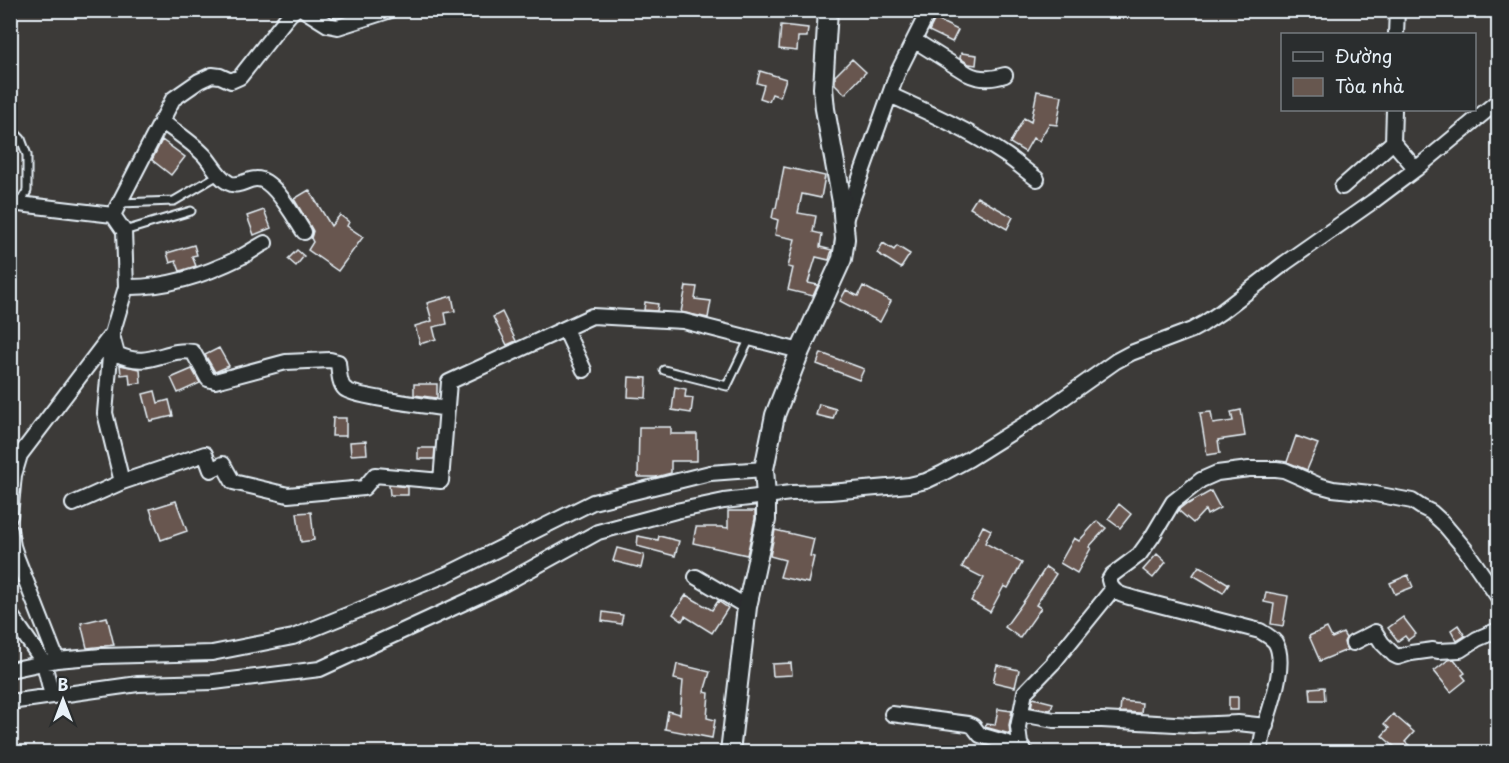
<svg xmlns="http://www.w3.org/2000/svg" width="1509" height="763" font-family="'Playpen Sans',sans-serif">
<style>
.building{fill:#67574f;stroke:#e8f1f8;stroke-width:1.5}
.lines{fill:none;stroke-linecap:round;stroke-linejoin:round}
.lane-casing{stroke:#e8f1f8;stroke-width:11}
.street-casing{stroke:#e8f1f8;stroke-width:18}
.secondary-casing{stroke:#e8f1f8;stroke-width:22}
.lane{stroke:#2a2d2e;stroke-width:7}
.street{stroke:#2a2d2e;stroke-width:14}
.secondary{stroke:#2a2d2e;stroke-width:18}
</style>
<rect width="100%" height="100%" fill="#3c3a38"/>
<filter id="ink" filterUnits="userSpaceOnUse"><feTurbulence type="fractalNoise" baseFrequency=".0167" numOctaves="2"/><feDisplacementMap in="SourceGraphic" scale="12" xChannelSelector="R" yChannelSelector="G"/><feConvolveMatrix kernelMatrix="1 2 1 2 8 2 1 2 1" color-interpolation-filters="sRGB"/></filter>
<g filter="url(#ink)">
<!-- building -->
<path class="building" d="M 935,19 L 958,30 L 952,42 L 929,31 Z
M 781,25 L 808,28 L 807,37 L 798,37 L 797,51 L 779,49 Z
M 961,53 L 977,55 L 976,65 L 969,64 L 960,58 Z
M 852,59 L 866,72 L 845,94 L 835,84 L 835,76 Z
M 760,71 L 786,79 L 780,97 L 772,94 L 769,101 L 760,98 L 764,85 L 757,83 Z
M 1037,91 L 1062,96 L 1057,125 L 1049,124 L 1039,141 L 1033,138 L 1025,152 L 1010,143 L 1024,118 L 1031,122 Z
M 162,140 L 185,157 L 171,175 L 152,160 Z
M 784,167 L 825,176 L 821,198 L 802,194 L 798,213 L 816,216 L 813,232 L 822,234 L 820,247 L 832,250 L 829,260 L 816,257 L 808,283 L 818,285 L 813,296 L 788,290 L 793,268 L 788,267 L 795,239 L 775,235 L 778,220 L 772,218 L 774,208 L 776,208 Z
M 309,190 L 331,226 L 340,215 L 349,222 L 347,226 L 363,237 L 338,271 L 308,250 L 313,242 L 311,238 L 313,231 L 294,199 Z
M 977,197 L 1013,217 L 1007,229 L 970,208 Z
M 264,210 L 271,228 L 254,235 L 247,216 Z
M 883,243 L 894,250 L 897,246 L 910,254 L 901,268 L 877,253 Z
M 194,245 L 197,255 L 192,256 L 196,266 L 180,271 L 176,261 L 170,263 L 167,253 Z
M 297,250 L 304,256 L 296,266 L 288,259 Z
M 686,286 L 697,287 L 695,299 L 711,301 L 708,318 L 681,312 Z
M 863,286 L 891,301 L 880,322 L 840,301 L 846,290 L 858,296 Z
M 452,296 L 455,311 L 445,313 L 447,324 L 433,327 L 436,339 L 420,344 L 415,326 L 432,321 L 427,303 Z
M 645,302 L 658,304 L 657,311 L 644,310 Z
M 502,312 L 516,341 L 507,345 L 493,317 Z
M 219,348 L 229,366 L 215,372 L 205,355 Z
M 821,353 L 864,369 L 859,380 L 817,364 Z
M 120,365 L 140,369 L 141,383 L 130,384 L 129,374 L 121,375 Z
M 192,369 L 200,383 L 178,393 L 171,378 Z
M 629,377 L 647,378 L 646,398 L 628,397 Z
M 414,384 L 437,384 L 437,398 L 414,395 Z
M 675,387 L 686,389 L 685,397 L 693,398 L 691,413 L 672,410 Z
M 155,391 L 158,403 L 169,400 L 173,416 L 150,421 L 143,394 Z
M 819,404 L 836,409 L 833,419 L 816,415 Z
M 1241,410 L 1245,436 L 1218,440 L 1220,453 L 1207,455 L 1200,413 L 1211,412 L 1213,424 L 1233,421 L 1231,412 Z
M 333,418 L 346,418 L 346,436 L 332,436 Z
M 639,427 L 671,427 L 671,434 L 697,434 L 697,461 L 671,461 L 671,473 L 656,477 L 638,477 Z
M 1296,436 L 1318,444 L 1307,470 L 1287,462 Z
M 366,441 L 367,454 L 351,455 L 350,442 Z
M 418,448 L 435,448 L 434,459 L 418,459 Z
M 389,485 L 408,487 L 408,495 L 390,495 Z
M 1211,491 L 1220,508 L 1207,515 L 1205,510 L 1193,523 L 1178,510 L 1187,503 L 1188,504 Z
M 176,501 L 187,531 L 161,540 L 150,509 Z
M 1119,504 L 1131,514 L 1120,528 L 1108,519 Z
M 728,511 L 755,511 L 755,519 L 747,555 L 693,543 L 696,527 L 721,527 L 728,528 Z
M 311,512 L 314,540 L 301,542 L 297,513 Z
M 1097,521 L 1106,528 L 1089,547 L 1091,548 L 1077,573 L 1060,563 L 1074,538 L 1079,541 Z
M 983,526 L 991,530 L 985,543 L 1022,563 L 1008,588 L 1004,586 L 990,612 L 971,601 L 984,578 L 962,567 Z
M 775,530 L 814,539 L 810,556 L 814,557 L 808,583 L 780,577 L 785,560 L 770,556 Z
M 638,536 L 658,540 L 659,536 L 679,541 L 675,556 L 637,546 Z
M 617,548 L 644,555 L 641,568 L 613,561 Z
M 1157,554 L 1166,562 L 1153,578 L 1143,570 Z
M 1199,566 L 1229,584 L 1223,593 L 1193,575 Z
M 1046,567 L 1056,574 L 1036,605 L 1041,608 L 1020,638 L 1005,627 L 1026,598 Z
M 1408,575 L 1413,587 L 1395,594 L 1390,583 Z
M 1266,592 L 1288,596 L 1283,626 L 1271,624 L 1274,604 L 1264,602 Z
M 686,595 L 712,610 L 718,601 L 728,608 L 712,633 L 685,616 L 682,621 L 673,614 Z
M 603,612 L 623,615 L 621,624 L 602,621 Z
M 107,617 L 114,645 L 87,648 L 81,623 Z
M 1403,617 L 1416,634 L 1408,640 L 1405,636 L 1398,641 L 1388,628 Z
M 1458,625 L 1465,636 L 1457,641 L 1451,630 Z
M 1327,628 L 1332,638 L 1343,633 L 1346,638 L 1344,642 L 1345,646 L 1347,650 L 1320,661 L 1309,636 Z
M 1454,659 L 1465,673 L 1462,675 L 1466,680 L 1451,692 L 1434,671 L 1448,660 Z
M 791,663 L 792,675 L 773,676 L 772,664 Z
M 677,664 L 710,672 L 704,692 L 709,693 L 707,718 L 715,720 L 712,738 L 665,729 L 668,711 L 680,714 L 683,681 L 674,679 Z
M 997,665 L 1019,670 L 1015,687 L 993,682 Z
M 1324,687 L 1325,700 L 1311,700 L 1310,688 Z
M 1229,697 L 1238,697 L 1238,710 L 1229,710 Z
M 1033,698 L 1053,703 L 1051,710 L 1031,707 Z
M 1121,701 L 1142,703 L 1141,713 L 1120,712 Z
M 998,709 L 1012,711 L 1009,725 L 1010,734 L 985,727 L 986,724 L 995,725 Z
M 1393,714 L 1414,732 L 1405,742 L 1409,745 L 1402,753 L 1382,736 L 1389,728 L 1384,724 Z"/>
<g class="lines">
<defs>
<path id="lane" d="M 10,128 L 21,139 L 27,155 L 27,191 L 19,204 L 10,206
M 120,203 L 174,201 L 220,174
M 124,231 L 191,211
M 664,370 L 727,386 L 750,338"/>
<path id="street" d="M 304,10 L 328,25 L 338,27 L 391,10
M 1396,34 L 1397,10
M 914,40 L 968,74 C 980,80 993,79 1005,75
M 890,95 C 930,113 970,131 1007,156 C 1017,163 1027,172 1037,179
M 1394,110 L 1393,142 L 1416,169
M 161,121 C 176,132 192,142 205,156 C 212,164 219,178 229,183 C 238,188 247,179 256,179 C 274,178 295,219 304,232
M 1342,187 L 1393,142
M 19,204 L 113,215
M 113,215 L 124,231 L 126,287 L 112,334 L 105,413 L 122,482 L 205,454 L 211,470 L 223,464 L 233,482 L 288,495 L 364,488 L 375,475 L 441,481 L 449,382 L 592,316 L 683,321 L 800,351
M 113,215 L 173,99 L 199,81 L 212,75 L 220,76 L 231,81 L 240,77 L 285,20 L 291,13 L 295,10
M 845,220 L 897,74 L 929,10
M 126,287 C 166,288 205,275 241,257 C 249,253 257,247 265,243
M 565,329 L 584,370
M 113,339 L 117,354 C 150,370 165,347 193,352 L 208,379 L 215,381 L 286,362 L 330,360 L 338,362 C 339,370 339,384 345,389 C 354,397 430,406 447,409
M 73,504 L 122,482
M 10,516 L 14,475 L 20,455 L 111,335
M 10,530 L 13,546 L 17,558 L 57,660
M 696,577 L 747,607
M 10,614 L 44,663 L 52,696
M 1353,643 L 1375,632 L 1382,643 L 1394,655 L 1398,657 L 1411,653 L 1433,650 L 1438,651 L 1460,650 L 1477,639 L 1498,630
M 10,670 L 57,660 L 102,656 L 212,653 L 293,637 L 448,574 L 593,502 L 710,473 L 764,469
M 10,702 L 138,684 L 214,682 L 320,669 L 498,587 L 598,532 L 676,511 L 724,501 L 791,493 L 830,492 L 888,487 L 909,485 L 926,481 L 943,473 L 969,459 L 1038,416 L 1116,361 L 1131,353 L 1192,330 L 1203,324 L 1221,312 L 1285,263 L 1372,202 L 1416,169 L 1498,101
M 892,714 L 968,724 L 973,726 L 980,735 L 1014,745 L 1020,744
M 1021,714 L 1054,720 L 1102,720 L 1193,725 L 1238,723 L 1266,726
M 1025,752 L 1020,744 L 1018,727 L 1025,692 L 1053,663 L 1112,590
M 1260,752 C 1261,745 1262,737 1264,729 C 1270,708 1288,662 1275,642 C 1271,637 1265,634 1260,631 L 1136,599 C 1124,595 1112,595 1109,580 L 1112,575 L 1139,555 L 1152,537 L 1173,502 L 1201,480 L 1217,473 L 1249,469 L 1276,469 L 1284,470 L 1318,485 L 1333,489 L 1370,493 L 1412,501 L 1421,507 L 1431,512 L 1443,523 L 1465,549 L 1498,597"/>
<path id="secondary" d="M 730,752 L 747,607 L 766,520 L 766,496 L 764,469 L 775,415 L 800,351 L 842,259 L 845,239 L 842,202 L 825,109 L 823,88 L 828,10"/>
</defs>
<!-- lane casing -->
<use href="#lane" class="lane-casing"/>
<!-- street casing -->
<use href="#street" class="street-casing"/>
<!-- secondary casing -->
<use href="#secondary" class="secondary-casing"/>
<!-- lane -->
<use href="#lane" class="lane"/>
<!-- street -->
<use href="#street" class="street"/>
<!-- secondary -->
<use href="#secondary" class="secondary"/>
</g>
</g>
<!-- margin -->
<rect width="1509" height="763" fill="none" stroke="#2a2d2e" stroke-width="36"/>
<rect x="18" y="18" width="1473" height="727" fill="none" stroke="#e8f1f8" stroke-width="2" filter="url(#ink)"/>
<!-- legend -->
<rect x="1281" y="33" width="195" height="78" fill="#2a2d2e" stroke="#767b7f" stroke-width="1.5"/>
<rect x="1293" y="52" width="30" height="9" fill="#2a2d2e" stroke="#767b7f" stroke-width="1.5"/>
<text x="1335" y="63" font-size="18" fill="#e8f1f8">Đường</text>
<rect x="1293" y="78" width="30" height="18" fill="#67574f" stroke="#767b7f" stroke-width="1.5"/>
<text x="1335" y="93" font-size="18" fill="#e8f1f8">Tòa nhà</text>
<!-- north arrow -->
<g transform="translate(63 700)" stroke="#2a2d2e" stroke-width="4.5" paint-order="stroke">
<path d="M0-4.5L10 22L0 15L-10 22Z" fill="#e8f1f8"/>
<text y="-9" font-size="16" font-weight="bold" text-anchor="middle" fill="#e8f1f8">B</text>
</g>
</svg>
